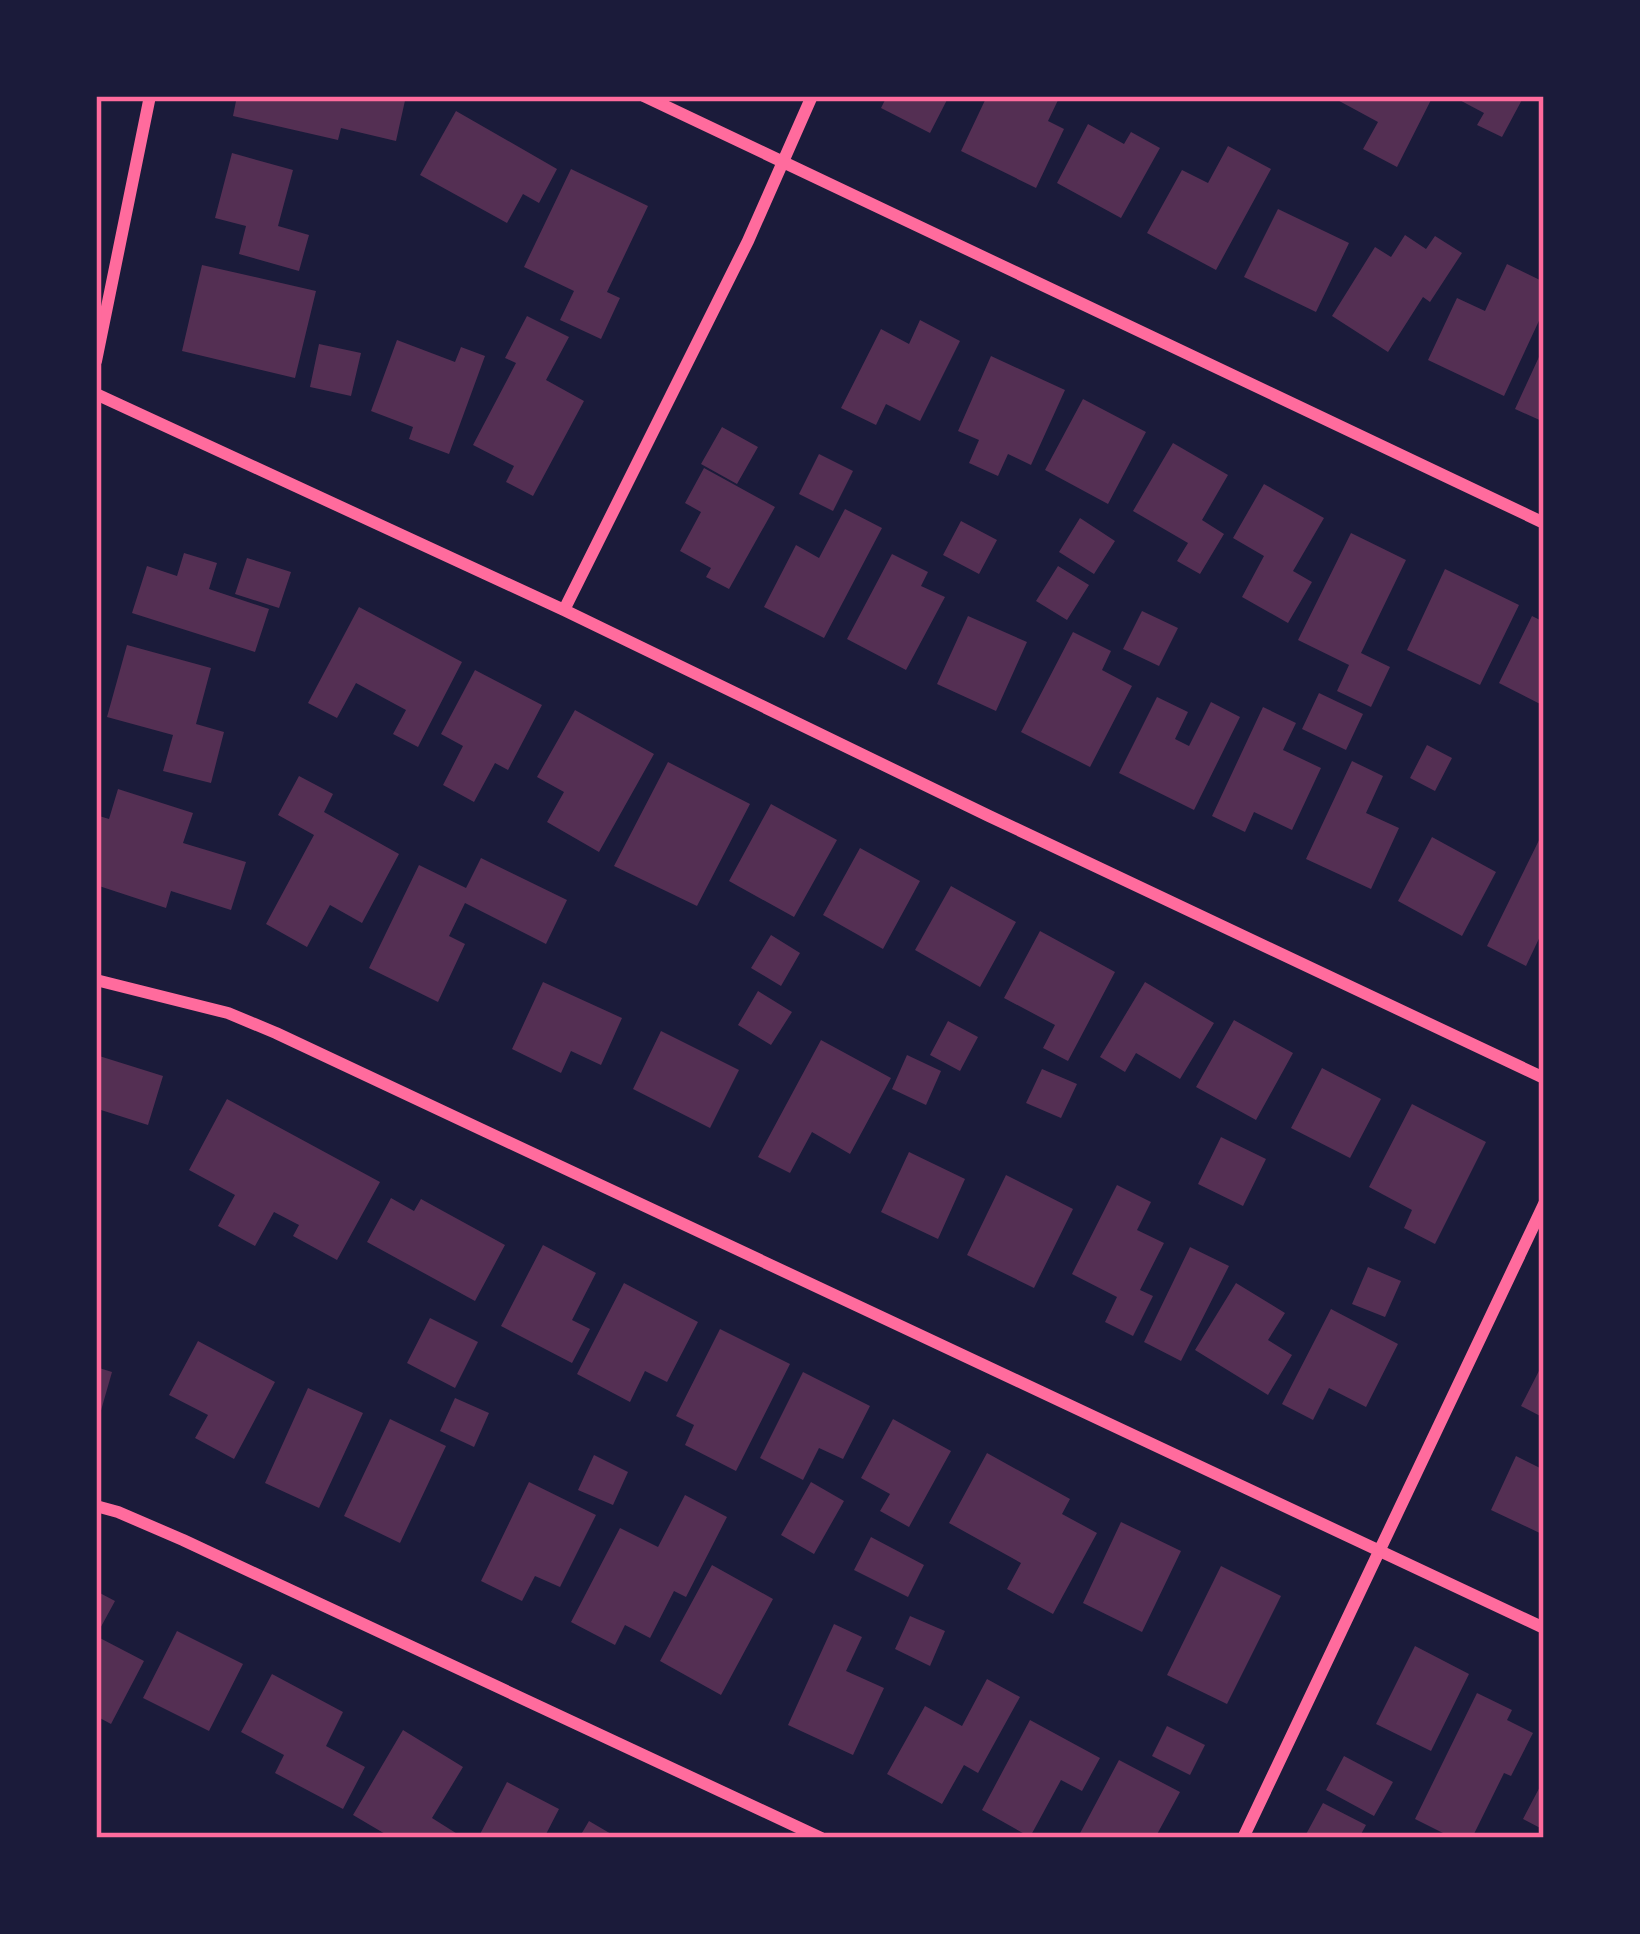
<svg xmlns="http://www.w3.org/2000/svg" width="1640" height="1934" font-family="Rubik,sans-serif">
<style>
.building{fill:#542f53}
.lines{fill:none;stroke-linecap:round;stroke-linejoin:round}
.minor{stroke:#ff6b9d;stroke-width:12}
.neatline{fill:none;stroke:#ff6b9d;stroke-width:4.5}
</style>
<rect width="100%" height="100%" fill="#1b1b3a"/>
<!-- building -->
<path class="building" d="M 237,96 L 406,96 L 396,141 L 341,128 L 338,140 L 233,116 Z
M 887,96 L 949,96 L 930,133 L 881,108 Z
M 987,96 L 1060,96 L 1048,121 L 1064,129 L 1036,188 L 961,151 Z
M 1330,96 L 1433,96 L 1397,167 L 1363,149 L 1378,122 Z
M 1452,96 L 1524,96 L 1502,137 L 1477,125 L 1484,113 Z
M 456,111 L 557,169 L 539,203 L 523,194 L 507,223 L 420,175 Z
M 1088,124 L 1124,144 L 1131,132 L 1160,148 L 1121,218 L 1057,183 Z
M 1228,146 L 1271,169 L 1216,270 L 1147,233 L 1182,170 L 1208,183 Z
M 232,153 L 293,170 L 278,226 L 309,235 L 299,271 L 239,254 L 246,226 L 215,218 Z
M 571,169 L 648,206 L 607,292 L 620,298 L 601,339 L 560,320 L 574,291 L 524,267 Z
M 1278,209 L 1349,243 L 1316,312 L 1244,277 Z
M 1405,235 L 1426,249 L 1435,236 L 1462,253 L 1430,302 L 1423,297 L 1388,352 L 1332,316 L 1375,247 L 1391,257 Z
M 1507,264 L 1544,282 L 1544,310 L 1504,396 L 1428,360 L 1457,298 L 1485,311 Z
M 202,265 L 316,291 L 295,378 L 182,351 Z
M 527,316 L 569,337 L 546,380 L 584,401 L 533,496 L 506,482 L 514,466 L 473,445 L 516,363 L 505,358 Z
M 920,320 L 960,341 L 920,421 L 886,404 L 876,425 L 841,408 L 881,329 L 909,344 Z
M 397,340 L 455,362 L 461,347 L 485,356 L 449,454 L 409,439 L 413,427 L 371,411 Z
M 319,344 L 361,353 L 351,396 L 310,387 Z
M 1544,346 L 1544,422 L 1515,409 Z
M 991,356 L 1065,390 L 1031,465 L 1008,454 L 998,476 L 969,463 L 979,440 L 958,431 Z
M 1083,399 L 1146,432 L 1108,504 L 1045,470 Z
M 722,427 L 758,447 L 737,484 L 701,464 Z
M 1173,443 L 1228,475 L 1202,520 L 1224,534 L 1200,574 L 1177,561 L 1188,543 L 1133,511 Z
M 819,454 L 853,471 L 833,511 L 799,494 Z
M 704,468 L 775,507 L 729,589 L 706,577 L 711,568 L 680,551 L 701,512 L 685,503 Z
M 1264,484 L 1324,518 L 1293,571 L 1312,582 L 1288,623 L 1242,597 L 1264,556 L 1233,538 Z
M 845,509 L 882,528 L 824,638 L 764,607 L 796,545 L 819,558 Z
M 1080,518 L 1115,541 L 1094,574 L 1059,552 Z
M 961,521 L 997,540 L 979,574 L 943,555 Z
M 1351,533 L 1406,560 L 1361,653 L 1390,667 L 1371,707 L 1337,691 L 1349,665 L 1298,640 Z
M 184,553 L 217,563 L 209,589 L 269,609 L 255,652 L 132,613 L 147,566 L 177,576 Z
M 892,554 L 928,572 L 921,586 L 945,597 L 906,670 L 847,639 Z
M 247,558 L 291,572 L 279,608 L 235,594 Z
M 1058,566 L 1089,585 L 1067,620 L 1036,601 Z
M 1445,569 L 1519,605 L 1480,685 L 1407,650 Z
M 359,607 L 462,662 L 418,747 L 393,734 L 406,710 L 356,683 L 337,718 L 308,703 Z
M 1142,611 L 1178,628 L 1159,666 L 1123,649 Z
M 968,616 L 1027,642 L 996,711 L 937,684 Z
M 1532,616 L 1544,622 L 1544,706 L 1499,683 Z
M 1073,632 L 1111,651 L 1102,670 L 1132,686 L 1090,767 L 1021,732 Z
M 127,645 L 211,668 L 196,724 L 224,732 L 211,783 L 163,771 L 173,735 L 107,717 Z
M 475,670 L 542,705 L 508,770 L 495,763 L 474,802 L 443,785 L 463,746 L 441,734 Z
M 1319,693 L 1363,714 L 1346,750 L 1302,729 Z
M 1157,697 L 1188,712 L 1175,739 L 1189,746 L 1211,702 L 1240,717 L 1194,810 L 1119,773 Z
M 1263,707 L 1296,723 L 1283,750 L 1321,768 L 1292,830 L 1254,812 L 1245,832 L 1212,816 Z
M 575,710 L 654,754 L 599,852 L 547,822 L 564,792 L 537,777 Z
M 1427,745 L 1452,758 L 1435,791 L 1410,778 Z
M 1352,761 L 1383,776 L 1366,813 L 1399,828 L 1371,889 L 1306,859 Z
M 668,762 L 750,804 L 697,906 L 614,866 Z
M 299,776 L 333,794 L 324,812 L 399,854 L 362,923 L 330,905 L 307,947 L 266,924 L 314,835 L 278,815 Z
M 118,789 L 193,813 L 183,843 L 246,862 L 231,910 L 171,891 L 166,908 L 96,885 L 96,815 L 109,819 Z
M 771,804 L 837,840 L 794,917 L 729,881 Z
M 1544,830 L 1544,928 L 1526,966 L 1487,946 Z
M 1432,837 L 1496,872 L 1462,936 L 1398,901 Z
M 860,848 L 920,881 L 883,949 L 823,915 Z
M 481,858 L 567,900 L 546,944 L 465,903 L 449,936 L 465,944 L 438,1002 L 369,968 L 419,865 L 466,888 Z
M 951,886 L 1016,922 L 980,987 L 915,950 Z
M 1040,931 L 1115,972 L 1068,1061 L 1043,1048 L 1055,1025 L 1004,998 Z
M 771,935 L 800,953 L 781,986 L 751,968 Z
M 543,982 L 622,1018 L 601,1065 L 571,1051 L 561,1073 L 512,1049 Z
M 1145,982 L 1214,1023 L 1180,1079 L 1136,1053 L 1125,1072 L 1100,1057 Z
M 758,991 L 792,1012 L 771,1045 L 738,1025 Z
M 1234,1020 L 1293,1053 L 1256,1120 L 1196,1087 Z
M 948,1021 L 978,1037 L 960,1071 L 930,1055 Z
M 661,1031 L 739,1070 L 710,1128 L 633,1089 Z
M 821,1040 L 891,1078 L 850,1154 L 812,1132 L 790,1173 L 758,1157 Z
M 96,1055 L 163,1076 L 148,1125 L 101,1110 L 96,1121 Z
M 907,1055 L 941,1071 L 926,1105 L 892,1089 Z
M 1322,1068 L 1381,1099 L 1350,1158 L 1291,1128 Z
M 1042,1069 L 1077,1084 L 1061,1118 L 1026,1103 Z
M 227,1099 L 380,1182 L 337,1260 L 293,1236 L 299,1225 L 274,1212 L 255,1246 L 218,1226 L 235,1195 L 189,1170 Z
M 1412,1104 L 1486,1142 L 1435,1244 L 1404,1228 L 1412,1210 L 1369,1187 Z
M 1221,1137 L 1266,1159 L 1243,1206 L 1198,1184 Z
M 909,1152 L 965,1179 L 938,1239 L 881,1212 Z
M 1006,1175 L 1073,1209 L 1034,1288 L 967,1255 Z
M 1117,1185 L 1151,1202 L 1137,1230 L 1164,1243 L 1140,1290 L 1153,1296 L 1133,1336 L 1105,1322 L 1117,1297 L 1072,1274 Z
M 391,1198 L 414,1211 L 421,1199 L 505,1245 L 475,1301 L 367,1242 Z
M 543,1245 L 596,1273 L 572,1320 L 590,1329 L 572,1363 L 501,1326 Z
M 1190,1247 L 1229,1266 L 1181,1361 L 1144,1342 Z
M 1368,1267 L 1401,1281 L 1385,1317 L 1352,1304 Z
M 624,1283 L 698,1322 L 667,1382 L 645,1371 L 630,1402 L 577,1374 Z
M 1236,1283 L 1285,1313 L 1268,1340 L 1292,1355 L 1268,1395 L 1195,1350 Z
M 1331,1309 L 1398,1344 L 1366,1407 L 1329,1388 L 1313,1420 L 1282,1404 Z
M 430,1318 L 478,1342 L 455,1388 L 407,1363 Z
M 720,1329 L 790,1364 L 736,1471 L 685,1445 L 694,1425 L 676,1416 Z
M 198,1341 L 275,1382 L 234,1459 L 195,1438 L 208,1415 L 169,1395 Z
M 1544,1361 L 1544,1418 L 1521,1406 Z
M 96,1367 L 112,1372 L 100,1414 L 96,1412 Z
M 803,1372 L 870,1406 L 843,1459 L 819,1448 L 803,1480 L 760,1458 Z
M 308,1388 L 363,1413 L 319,1508 L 265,1483 Z
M 455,1398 L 489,1413 L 474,1447 L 440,1431 Z
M 390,1419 L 446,1446 L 400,1543 L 344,1516 Z
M 893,1419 L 951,1451 L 909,1527 L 880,1511 L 890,1494 L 861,1478 Z
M 987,1453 L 1070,1499 L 1062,1514 L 1097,1533 L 1053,1614 L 1007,1589 L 1021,1563 L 949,1523 Z
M 594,1455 L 628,1472 L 613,1505 L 578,1490 Z
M 1516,1456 L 1544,1470 L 1544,1535 L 1491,1510 Z
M 529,1482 L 596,1515 L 560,1587 L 535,1576 L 522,1601 L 481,1581 Z
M 811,1482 L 844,1501 L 814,1554 L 781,1535 Z
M 685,1495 L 727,1517 L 686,1597 L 674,1591 L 650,1638 L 625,1625 L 615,1645 L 571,1622 L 620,1528 L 658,1547 Z
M 1121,1522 L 1181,1551 L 1142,1632 L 1083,1603 Z
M 871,1537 L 924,1565 L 908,1597 L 854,1570 Z
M 712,1565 L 773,1599 L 721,1695 L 660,1661 Z
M 1221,1566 L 1281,1596 L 1227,1704 L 1167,1675 Z
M 96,1591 L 115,1601 L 96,1636 L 144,1661 L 111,1724 L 96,1716 Z
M 910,1616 L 945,1631 L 930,1666 L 895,1649 Z
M 834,1624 L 862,1637 L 846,1671 L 884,1688 L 853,1755 L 788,1725 Z
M 177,1631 L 243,1664 L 209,1731 L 143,1698 Z
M 1415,1646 L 1469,1674 L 1431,1751 L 1376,1724 Z
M 272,1674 L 343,1712 L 326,1746 L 365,1767 L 343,1809 L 275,1773 L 284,1755 L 241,1732 Z
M 987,1679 L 1020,1697 L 978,1773 L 964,1765 L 942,1804 L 887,1774 L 925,1706 L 962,1726 Z
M 1477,1693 L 1512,1710 L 1507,1720 L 1533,1733 L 1511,1776 L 1504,1773 L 1472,1838 L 1453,1838 L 1415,1819 Z
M 1030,1720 L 1100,1758 L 1082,1791 L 1061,1780 L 1030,1837 L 982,1810 Z
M 1167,1726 L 1205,1745 L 1190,1775 L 1152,1756 Z
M 403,1730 L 463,1767 L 432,1818 L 459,1835 L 457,1838 L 392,1838 L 353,1815 Z
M 1344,1756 L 1393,1782 L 1374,1816 L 1326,1790 Z
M 1119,1760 L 1180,1792 L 1155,1838 L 1081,1838 L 1078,1837 Z
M 1544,1779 L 1544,1830 L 1523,1819 Z
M 507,1782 L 559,1809 L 544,1838 L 478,1838 Z
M 1323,1803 L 1366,1825 L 1359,1838 L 1304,1838 Z
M 589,1821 L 618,1838 L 579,1838 Z"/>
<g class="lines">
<!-- minor -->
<path class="minor" d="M 644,96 L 1544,523
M 96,361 L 150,96
M 96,394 L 564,610 L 989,816 L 1544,1078
M 564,610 L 748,241 L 812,96
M 96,980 L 228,1013 L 276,1033 L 1544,1628
M 96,1506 L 118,1512 L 183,1540 L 821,1838
M 1243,1838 L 1544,1204"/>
</g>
<!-- border -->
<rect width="1640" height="1934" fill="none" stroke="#1b1b3a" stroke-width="198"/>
<rect x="99" y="99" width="1442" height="1736" class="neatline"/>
</svg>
